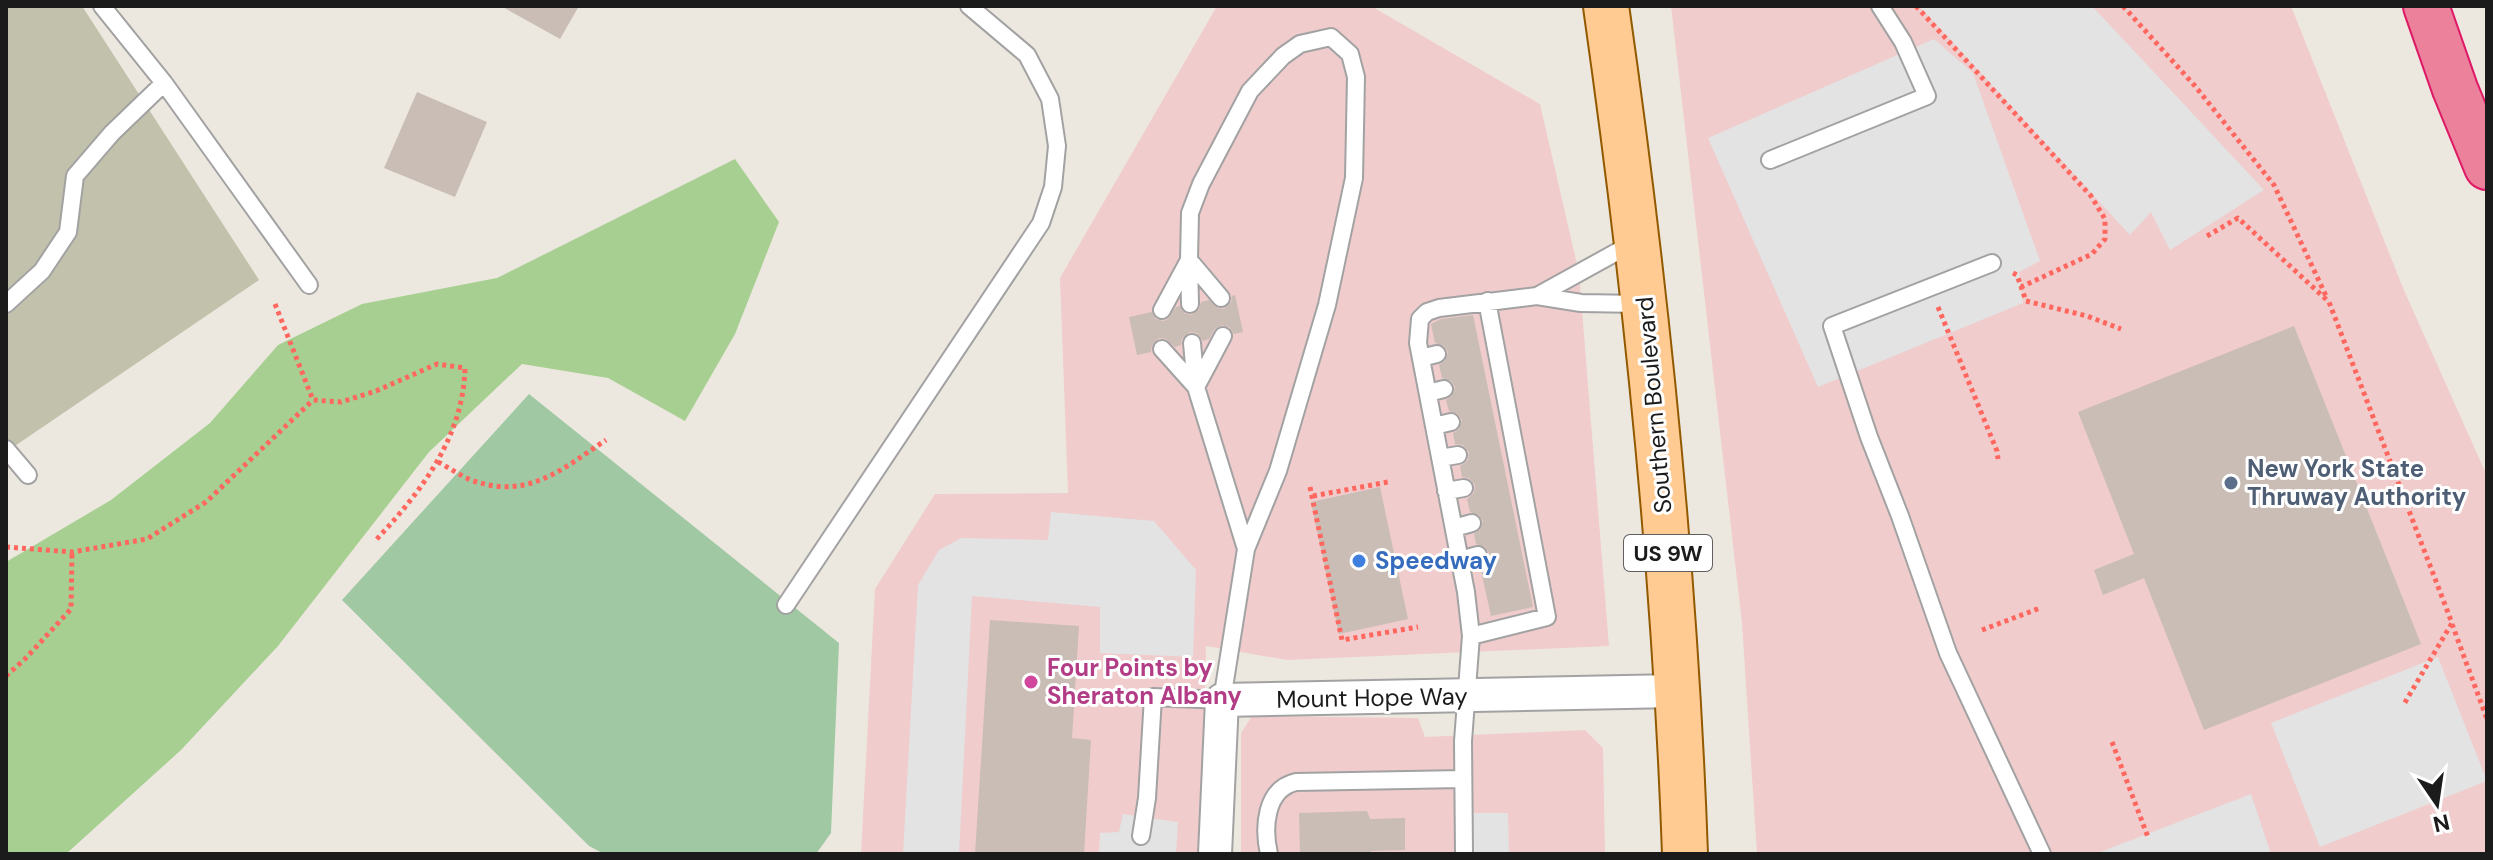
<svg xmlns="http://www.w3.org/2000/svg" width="2493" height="860" font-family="'DM Sans',sans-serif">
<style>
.commercial{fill:#f0cccd}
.construction{fill:#c2c1ab}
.forest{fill:#a6cf91}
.cemetery{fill:#9fc8a3}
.parking{fill:#e3e3e3}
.building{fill:#c9bdb5}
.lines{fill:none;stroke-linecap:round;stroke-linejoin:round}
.service-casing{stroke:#a2a2a2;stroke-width:20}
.minor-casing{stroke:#a2a2a2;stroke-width:36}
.primary-casing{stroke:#925a00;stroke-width:48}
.motorway-casing{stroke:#de1966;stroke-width:48}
.path{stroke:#ff675f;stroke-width:5;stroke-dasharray:4 4;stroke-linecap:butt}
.service{stroke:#fff;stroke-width:16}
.minor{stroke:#fff;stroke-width:32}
.primary{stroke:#ffcb93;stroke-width:44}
.motorway{stroke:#eb819a;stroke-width:44}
.service-dot{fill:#5c6f8a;stroke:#fff;stroke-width:3}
.shop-dot{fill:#3f7fe0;stroke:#fff;stroke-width:3}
.hotel-dot{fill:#d1479c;stroke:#fff;stroke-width:3}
.labels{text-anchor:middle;stroke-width:6;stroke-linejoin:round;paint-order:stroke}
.shield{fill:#fff;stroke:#5f5f5f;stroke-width:2}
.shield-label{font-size:22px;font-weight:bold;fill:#1b1b1b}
.street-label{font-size:24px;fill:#1b1b1b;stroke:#fff}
.service-label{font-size:24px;font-weight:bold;fill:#4e5e75;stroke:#fff;text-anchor:start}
.shop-label{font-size:24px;font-weight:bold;fill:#366cbe;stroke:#fff;text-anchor:start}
.hotel-label{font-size:24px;font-weight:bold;fill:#b23c85;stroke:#fff;text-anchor:start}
</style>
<rect width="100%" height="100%" fill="#ede8df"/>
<!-- commercial -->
<path class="commercial" d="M 1217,6 L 1371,6 L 1540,104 L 1579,273 L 1609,646 L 1287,660 L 1206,646 L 1201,854 L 861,854 L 875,589 L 935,494 L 1068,493 L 1060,278 Z
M 1671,6 L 2291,6 L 2403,288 L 2487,476 L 2487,854 L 1757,854 L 1742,623 Z
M 1252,716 L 1418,718 L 1425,737 L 1585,730 L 1603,748 L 1605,854 L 1241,854 L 1241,733 Z"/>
<!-- construction -->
<path class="construction" d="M 6,6 L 82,6 L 259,280 L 6,452 Z"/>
<!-- forest -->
<path class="forest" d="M 735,159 L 779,222 L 735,334 L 685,421 L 608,378 L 522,364 L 429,452 L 278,646 L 181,750 L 66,854 L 6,854 L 6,562 L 111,500 L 210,423 L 278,345 L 362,304 L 497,278 Z"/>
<!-- cemetery -->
<path class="cemetery" d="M 529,394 L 839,643 L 831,833 L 816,854 L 604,854 L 589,846 L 342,600 Z"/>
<!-- parking -->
<path class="parking" d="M 1919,6 L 2092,6 L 2264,190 L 2170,250 L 2151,212 L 2130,235 Z
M 1934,39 L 1973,73 L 2040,261 L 2019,272 L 2023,303 L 1818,387 L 1708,138 Z
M 1051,512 L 1154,521 L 1196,570 L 1193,657 L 1100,653 L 1100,607 L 972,596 L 959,854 L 903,854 L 918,585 L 939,550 L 961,538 L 1048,540 Z
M 2438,657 L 2487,781 L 2320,847 L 2271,723 Z
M 2251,794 L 2271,854 L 2095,854 Z
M 1473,813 L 1508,813 L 1509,854 L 1473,854 Z
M 1123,814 L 1178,822 L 1176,854 L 1099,854 L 1100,833 L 1119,832 Z"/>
<!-- building -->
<path class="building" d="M 501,6 L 579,6 L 560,39 Z
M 417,92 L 487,122 L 455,197 L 384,168 Z
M 1235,295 L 1243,332 L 1234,334 L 1229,327 L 1222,325 L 1214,330 L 1209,339 L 1203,341 L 1197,333 L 1190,332 L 1182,338 L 1181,345 L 1175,347 L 1166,339 L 1159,338 L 1152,345 L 1151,352 L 1137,355 L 1129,317 L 1152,312 L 1156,319 L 1163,321 L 1168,319 L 1176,307 L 1180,306 L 1184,313 L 1191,315 L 1199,310 L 1201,302 L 1209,300 L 1217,308 L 1224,309 L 1231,302 L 1232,296 Z
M 1473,315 L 1533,607 L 1491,616 L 1480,566 L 1486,562 L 1489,553 L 1485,547 L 1476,544 L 1474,534 L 1480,530 L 1483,521 L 1479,515 L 1470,512 L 1467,499 L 1474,493 L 1475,485 L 1469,478 L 1462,477 L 1460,466 L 1468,460 L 1469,452 L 1463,445 L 1455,444 L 1453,433 L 1459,429 L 1462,420 L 1458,414 L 1449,411 L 1446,400 L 1452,396 L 1455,387 L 1451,381 L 1442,378 L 1439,365 L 1445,361 L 1448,352 L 1444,346 L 1435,343 L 1431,324 L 1441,319 Z
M 2294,326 L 2421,644 L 2204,730 L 2144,578 L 2103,595 L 2094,570 L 2134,554 L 2078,412 Z
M 1380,487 L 1408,619 L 1339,634 L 1311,502 Z
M 990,620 L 1079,626 L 1072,738 L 1091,740 L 1084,854 L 975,854 Z
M 1367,811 L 1370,819 L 1405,818 L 1405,850 L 1371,851 L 1371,854 L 1300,854 L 1299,813 Z"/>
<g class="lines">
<defs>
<path id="service" d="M 102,6 L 164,83 L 309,285
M 1770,160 L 1927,96 L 1903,42 L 1880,6
M 1992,263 L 1832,326 L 1869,437 L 1900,516 L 1948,653 L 2042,854
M 1537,296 L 1633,243
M 6,304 L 42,271 L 68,232 L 75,176 L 112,133 L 164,83
M 1190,304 L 1189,260 L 1221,298
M 1192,343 L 1196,387 L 1223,336
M 1162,349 L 1196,387 L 1246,549
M 1421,358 L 1437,354
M 1428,393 L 1444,389
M 1434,426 L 1451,422
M 6,449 L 28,475
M 1440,458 L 1458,455
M 1446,491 L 1464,488
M 1454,528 L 1472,523
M 1460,560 L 1478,555
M 786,605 L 1041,223 L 1053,187 L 1057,146 L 1050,99 L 1027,55 L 969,6
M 1471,636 L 1547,617 L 1487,301
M 1141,836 L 1147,798 L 1153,697 L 1222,700 L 1246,549 L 1278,471 L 1327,305 L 1354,178 L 1356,77 L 1350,54 L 1331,37 L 1300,44 L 1283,56 L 1250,91 L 1201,184 L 1190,213 L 1189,260 L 1162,310
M 1269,854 C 1263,828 1265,789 1296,782 L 1463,779
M 1464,854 L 1463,741 L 1471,636 L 1466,592 L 1418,343 L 1420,319 L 1427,312 L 1439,308 L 1537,296 L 1581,303 L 1641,304"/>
<path id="minor" d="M 1215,854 L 1222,700 L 1676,691"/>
<path id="primary" d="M 1606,6 C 1646,287 1675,570 1685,854"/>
<path id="motorway" d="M 2426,6 L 2455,89 L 2487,167"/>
</defs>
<!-- service casing -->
<use href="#service" class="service-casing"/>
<!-- minor casing -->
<use href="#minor" class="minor-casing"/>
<!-- primary casing -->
<use href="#primary" class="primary-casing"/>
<!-- motorway casing -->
<use href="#motorway" class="motorway-casing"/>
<!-- path -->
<path class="path" d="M 1916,6 L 2091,196 L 2105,219 L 2105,239 L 2092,254 L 2021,287
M 2123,6 L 2195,86 L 2274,185 L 2327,298
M 2207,236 L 2238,218 L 2329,302 L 2452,623 L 2404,704
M 2013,273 L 2017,275 L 2026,301 L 2087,316 L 2121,329
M 275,304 L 313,400 L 341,402 L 376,391 L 437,364 L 465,368 C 463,438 421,492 375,541
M 1938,307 L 1997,451 L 1998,459
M 438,462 C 450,468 463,478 477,482 C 530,499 565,467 606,440
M 1310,487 L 1342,640 L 1418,627
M 1313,496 L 1388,482
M 6,547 L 72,552 L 147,539 L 206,502 L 313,400
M 2452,624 L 2487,719
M 1982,630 L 2040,608
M 6,676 L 25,659 L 71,609 L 72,552
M 2112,742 L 2148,837"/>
<!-- service -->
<use href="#service" class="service"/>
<!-- minor -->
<use href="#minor" class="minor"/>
<!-- primary -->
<use href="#primary" class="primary"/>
<!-- motorway -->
<use href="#motorway" class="motorway"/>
</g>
<!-- markers -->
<circle class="service-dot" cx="2231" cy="483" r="8"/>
<circle class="shop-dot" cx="1359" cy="561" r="8"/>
<circle class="hotel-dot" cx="1031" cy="682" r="8"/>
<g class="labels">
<!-- shield labels -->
<rect class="shield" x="1624" y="535" width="88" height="36" rx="6"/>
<g class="shield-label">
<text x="1668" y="561">US 9W</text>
</g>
<!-- street labels -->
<g class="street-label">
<text transform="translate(1654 405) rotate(-95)" y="8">Southern Boulevard</text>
<text transform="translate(1372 698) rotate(-1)" y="8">Mount Hope Way</text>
</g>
<!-- service labels -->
<g class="service-label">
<text x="2247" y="477">New York State<tspan x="2247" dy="28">Thruway Authority</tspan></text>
</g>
<!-- shop labels -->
<g class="shop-label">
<text x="1375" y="569">Speedway</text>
</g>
<!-- hotel labels -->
<g class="hotel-label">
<text x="1047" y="676">Four Points by<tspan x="1047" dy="28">Sheraton Albany</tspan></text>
</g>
</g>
<!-- border -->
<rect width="2493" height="860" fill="none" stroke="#1b1b1b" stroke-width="16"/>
<!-- north arrow -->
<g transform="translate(2437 804) rotate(167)" stroke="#ffffff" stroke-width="6" paint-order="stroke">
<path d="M0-6L14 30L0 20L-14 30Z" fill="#1b1b1b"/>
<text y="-12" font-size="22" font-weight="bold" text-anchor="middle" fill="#1b1b1b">N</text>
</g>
</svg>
